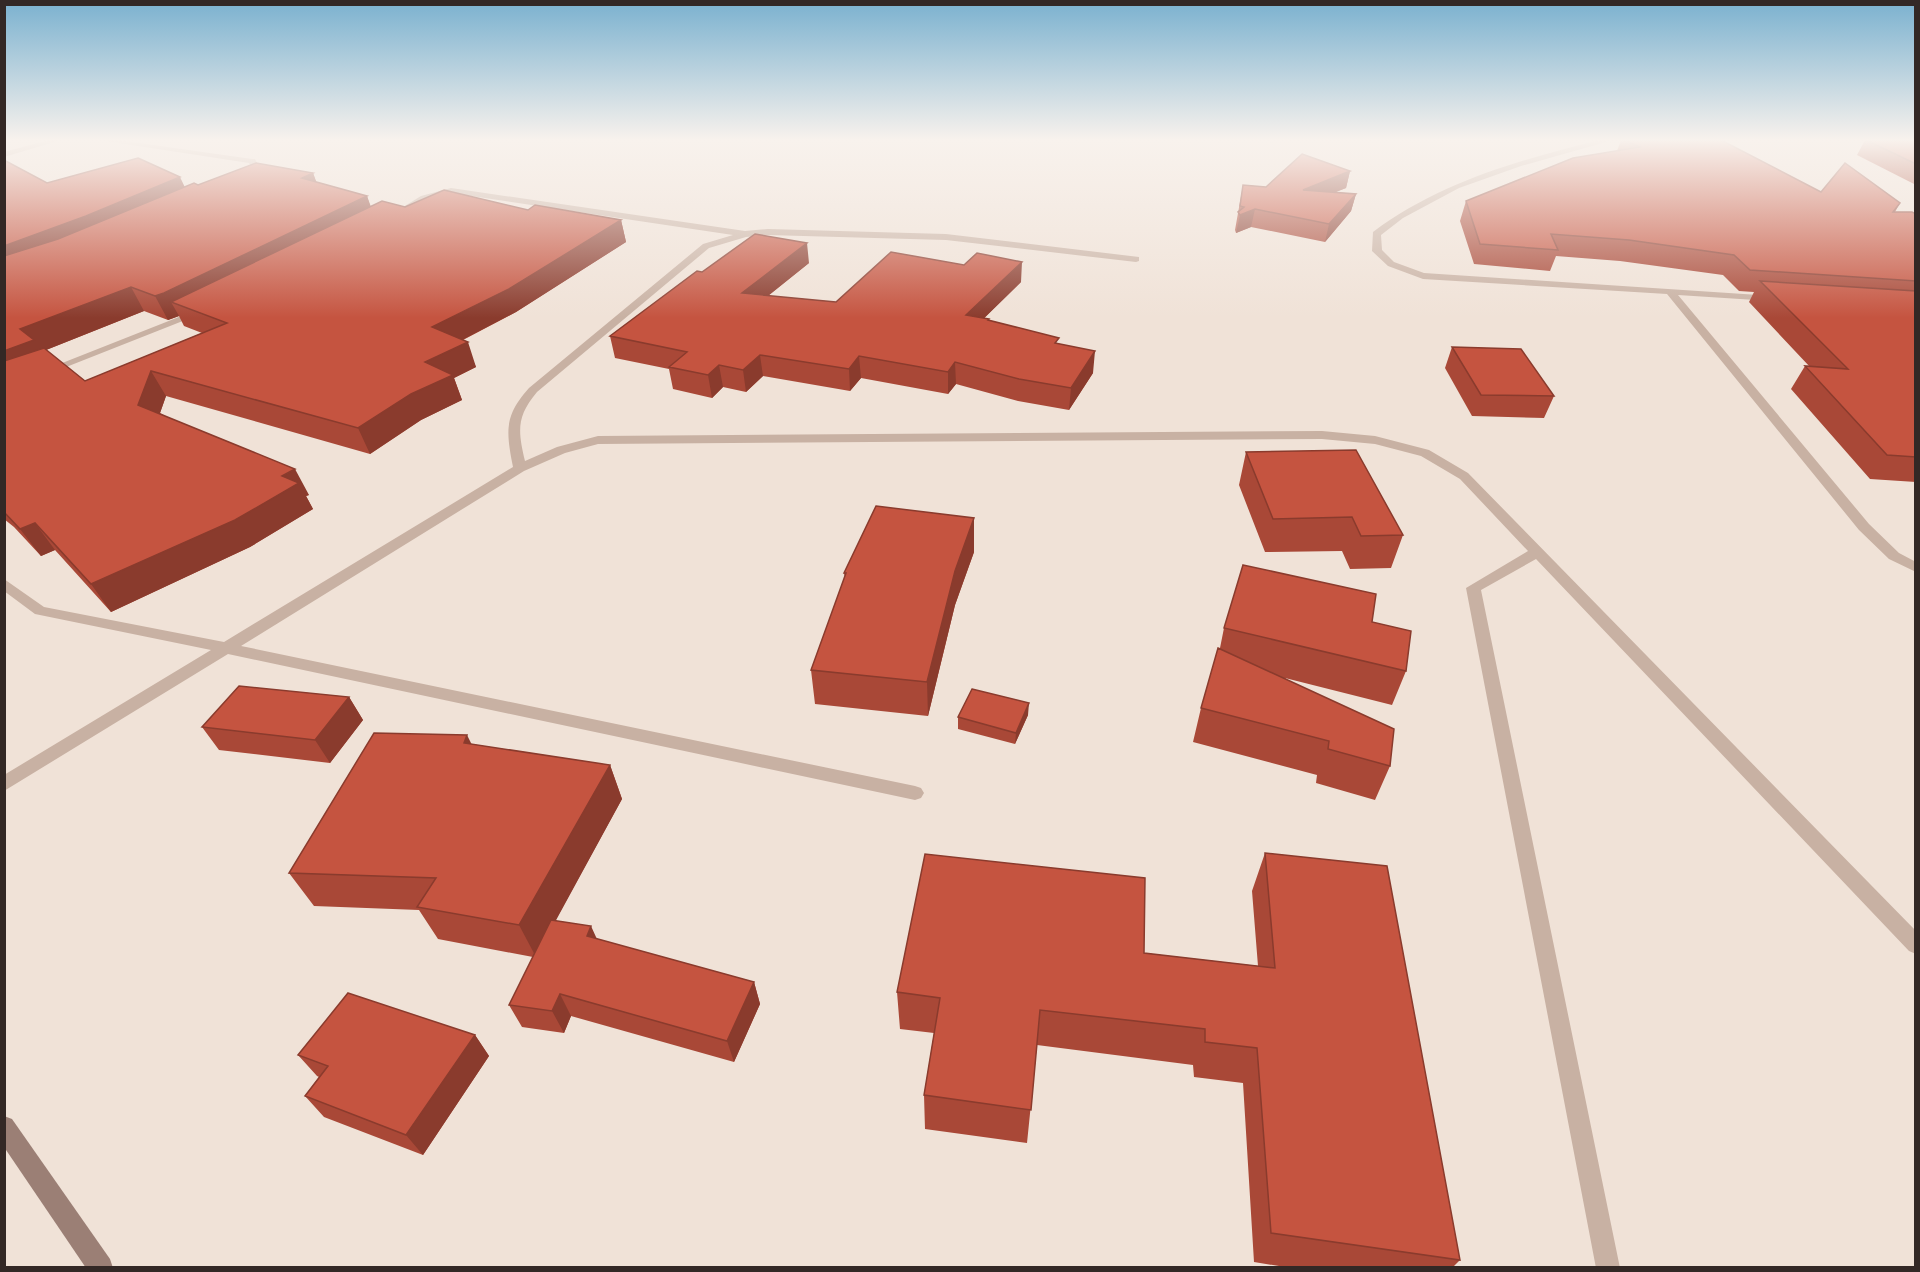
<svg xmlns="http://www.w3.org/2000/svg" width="1920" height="1272" font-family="Montserrat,sans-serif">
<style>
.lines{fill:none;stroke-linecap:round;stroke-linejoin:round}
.street{fill:#c8b1a3;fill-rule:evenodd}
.secondary{fill:#9b7f75;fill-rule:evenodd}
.wall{fill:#a94837;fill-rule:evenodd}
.shaded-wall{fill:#8a3b2d}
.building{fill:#c55440;stroke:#8a3b2d;stroke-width:1.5}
</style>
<rect width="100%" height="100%" fill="#f0e2d7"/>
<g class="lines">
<!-- street -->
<path class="street" d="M 49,140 L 61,140 L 4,157 L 4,152 Z
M 99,140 L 118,140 L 252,159 L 255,159 L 261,171 L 247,179 L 243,177 L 253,170 L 249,163 Z
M 1600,140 L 1613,140 L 1521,166 L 1459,188 L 1403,218 L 1381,235 L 1382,250 L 1394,262 L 1424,273 L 1774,296 L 1774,300 L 1771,301 L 1678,295 L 1869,524 L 1899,553 L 1916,562 L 1916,572 L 1889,559 L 1859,530 L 1667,294 L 1423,279 L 1388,266 L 1372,251 L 1373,232 C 1440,182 1519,160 1600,140 Z
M 451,188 L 745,231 L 768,229 L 946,234 L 1139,257 L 1139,261 L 1136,262 L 946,240 L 768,235 L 746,237 L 709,248 L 537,392 C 516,417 518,431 525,461 L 557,447 L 598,436 L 1322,431 L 1375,436 L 1429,450 L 1468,473 L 1916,931 L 1916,954 L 1909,951 L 1536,559 L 1481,590 L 1620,1268 L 1596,1268 L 1466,588 L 1528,551 L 1460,479 L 1421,456 L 1375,444 L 1322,439 L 598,444 L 565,453 L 524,471 L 241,646 L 915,786 L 921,788 L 924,793 L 921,798 L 915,800 L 228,654 L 4,791 L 4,775 L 211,650 L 35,614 L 4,591 L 4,579 L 44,607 L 224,642 L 513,467 C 506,431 504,416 529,388 L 703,244 L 733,235 L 451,193 L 427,200 L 402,214 L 395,212 L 421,196 Z
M 194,311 L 203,313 L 51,373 L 43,373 L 42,371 Z"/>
<!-- secondary -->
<path class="secondary" d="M 4,1116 L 12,1119 L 110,1259 L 113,1268 L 86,1268 L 4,1147 Z"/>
</g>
<!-- wall -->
<path class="wall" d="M 1621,140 L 1721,140 L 1821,192 L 1900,203 L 1895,212 L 1916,214 L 1916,482 L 1870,479 L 1791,389 L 1805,366 L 1810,367 L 1749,302 L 1754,292 L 1739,291 L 1723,275 L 1620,261 L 1556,256 L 1550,271 L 1474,264 L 1460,221 L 1466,201 L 1617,151 Z
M 1865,140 L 1916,140 L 1916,185 L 1857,155 Z
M 4,160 L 47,183 L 185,187 L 313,173 L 316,182 L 367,196 L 370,206 L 528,210 L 621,220 L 626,242 L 516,312 L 463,340 L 476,367 L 454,378 L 462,400 L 421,420 L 370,454 L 166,396 L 160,413 L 309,495 L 306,496 L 313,509 L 250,547 L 111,612 L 55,550 L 41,556 L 14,527 L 4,519 ZM 144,311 L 168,320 L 179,316 L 184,326 L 202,333 L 85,381 L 46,350 Z
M 1350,171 L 1346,188 L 1335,192 L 1356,194 L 1351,211 L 1325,242 L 1251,227 L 1236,233 L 1235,230 L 1243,185 L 1266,187 Z
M 809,263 L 768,296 L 836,302 L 1021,282 L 984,318 L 989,321 L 1059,344 L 1093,373 L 1069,410 L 1018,401 L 956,384 L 948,394 L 861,378 L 850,391 L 763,376 L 746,392 L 723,387 L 712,398 L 673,389 L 669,369 L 615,358 L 610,336 L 702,272 Z
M 1452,347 L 1554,396 L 1544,418 L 1472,416 L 1445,368 Z
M 1246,452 L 1403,535 L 1391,568 L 1350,569 L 1342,551 L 1265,552 L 1239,485 Z
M 974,518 L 974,552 L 955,605 L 928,716 L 815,704 L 811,670 L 845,578 L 844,573 Z
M 1372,622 L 1406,671 L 1392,705 L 1285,678 L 1390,766 L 1375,800 L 1316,783 L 1317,775 L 1193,742 L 1201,708 L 1220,648 L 1224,628 Z
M 349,697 L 363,720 L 330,763 L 219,750 L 202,727 Z
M 1028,715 L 1015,744 L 958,729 L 958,717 Z
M 471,744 L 610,765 L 622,799 L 555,921 L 597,939 L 754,982 L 760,1004 L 734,1062 L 571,1016 L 564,1033 L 522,1027 L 509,1005 L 533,957 L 438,939 L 419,910 L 314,906 L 289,873 Z
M 1265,853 L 1460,1260 L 1452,1268 L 1291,1268 L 1254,1262 L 1243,1083 L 1194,1077 L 1193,1065 L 1037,1045 L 1027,1143 L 925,1129 L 924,1095 L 934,1033 L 900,1029 L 897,992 L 1144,953 L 1258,966 L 1252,891 Z
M 475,1035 L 489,1056 L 423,1155 L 324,1117 L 305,1096 L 319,1077 L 317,1076 L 298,1055 Z"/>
<!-- shaded-wall -->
<path class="shaded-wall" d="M 1350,171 L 1346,188 L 1299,207 L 1303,190 Z
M 313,173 L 321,194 L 302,178 Z
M 180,177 L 190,198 L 4,274 L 4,246 Z
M 1356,194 L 1351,211 L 1325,242 L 1329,224 Z
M 367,196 L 375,218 L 171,302 L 179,316 L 168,320 L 155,296 Z
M 1255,209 L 1251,227 L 1236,233 L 1240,215 Z
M 621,220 L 626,242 L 516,312 L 441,351 L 432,327 Z
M 807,243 L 809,263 L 745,314 L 742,293 Z
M 1022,262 L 1021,282 L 966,336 L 966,315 Z
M 131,287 L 144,311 L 41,352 L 4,381 L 4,351 L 20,329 Z
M 468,342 L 476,367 L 454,378 L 462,400 L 421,420 L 370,454 L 358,428 L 411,394 L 425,362 Z
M 1095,351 L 1093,373 L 1069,410 L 1071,388 Z
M 760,355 L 763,376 L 746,392 L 743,370 Z
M 859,356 L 861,378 L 850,391 L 849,369 Z
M 955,362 L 956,384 L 948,394 L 948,372 Z
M 719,365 L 723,387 L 712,398 L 708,375 Z
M 151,371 L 166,396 L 154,430 L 138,405 Z
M 295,469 L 309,495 L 306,496 L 313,509 L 250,547 L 111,612 L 91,584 Z
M 974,518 L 974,552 L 955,605 L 928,716 L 927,682 L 955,571 Z
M 35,523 L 55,550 L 41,556 L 20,529 Z
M 349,697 L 363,720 L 330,763 L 315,740 Z
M 1029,703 L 1028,715 L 1015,744 L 1016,733 Z
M 467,735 L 484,769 L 464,743 Z
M 610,765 L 622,799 L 536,957 L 519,925 Z
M 591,926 L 601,948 L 587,936 Z
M 754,982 L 760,1004 L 734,1062 L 727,1041 Z
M 560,994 L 571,1016 L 564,1033 L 552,1011 Z
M 475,1035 L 489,1056 L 423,1155 L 406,1135 Z"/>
<!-- building -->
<path class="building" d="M 1624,140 L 1721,140 L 1821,192 L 1845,163 L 1900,203 L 1893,212 L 1912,212 L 1916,214 L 1916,281 L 1750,270 L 1734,255 L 1629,240 L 1551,234 L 1558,250 L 1480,244 L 1466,201 L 1573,158 L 1640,147 Z
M 1866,140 L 1916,140 L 1916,164 Z
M 1302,154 L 1350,171 L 1303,190 L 1356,194 L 1329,224 L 1255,209 L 1240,215 L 1238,212 L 1244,207 L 1240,206 L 1243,185 L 1266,187 Z
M 138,158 L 180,177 L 86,216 L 4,246 L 4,160 L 47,183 Z
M 256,163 L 313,173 L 302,178 L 367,196 L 164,293 L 155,296 L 131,287 L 20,329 L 34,340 L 4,351 L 4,256 L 58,239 L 194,183 L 198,185 Z
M 444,190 L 528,210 L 535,205 L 621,220 L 509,289 L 432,327 L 468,342 L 425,362 L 453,375 L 411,394 L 358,428 L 151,371 L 138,405 L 295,469 L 282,476 L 299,483 L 235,520 L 91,584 L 35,523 L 20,529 L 4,512 L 4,361 L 44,348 L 85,381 L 227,323 L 171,302 L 382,201 L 405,207 Z
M 755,234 L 807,243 L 742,293 L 836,302 L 891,252 L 964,265 L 977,253 L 1022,262 L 966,315 L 989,319 L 988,320 L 1059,338 L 1055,343 L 1095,351 L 1071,388 L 1019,379 L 955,362 L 948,372 L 859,356 L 849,369 L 760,355 L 743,370 L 719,365 L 708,375 L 669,367 L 687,352 L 610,336 L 697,271 L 702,272 Z
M 1760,281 L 1916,291 L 1916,457 L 1887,455 L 1805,366 L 1848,369 Z
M 1452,347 L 1521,349 L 1554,396 L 1481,395 Z
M 1356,450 L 1403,535 L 1361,536 L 1352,517 L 1273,519 L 1246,452 Z
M 876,506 L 974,518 L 955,571 L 927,682 L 811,670 L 846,573 L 844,573 Z
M 1243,565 L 1376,594 L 1372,622 L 1411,631 L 1406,671 L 1224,628 Z
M 1218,648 L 1394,729 L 1390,766 L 1328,749 L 1329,741 L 1201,708 Z
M 239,686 L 349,697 L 315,740 L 202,727 Z
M 972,689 L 1029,703 L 1016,733 L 958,717 Z
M 374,733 L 467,735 L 464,743 L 610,765 L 519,925 L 417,907 L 436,878 L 289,873 Z
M 1265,853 L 1387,866 L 1460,1260 L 1271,1233 L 1257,1048 L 1205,1042 L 1205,1029 L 1040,1010 L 1031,1110 L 924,1095 L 940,998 L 897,992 L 925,854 L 1145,878 L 1144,953 L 1275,968 Z
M 551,920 L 591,926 L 587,936 L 754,982 L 727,1041 L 560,994 L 552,1011 L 509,1005 Z
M 348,993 L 475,1035 L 406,1135 L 305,1096 L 328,1066 L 298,1055 Z"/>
<!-- sky -->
<linearGradient id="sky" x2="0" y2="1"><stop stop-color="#7ab1cf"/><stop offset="0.44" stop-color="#f8f2ed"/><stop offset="1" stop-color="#f8f2ed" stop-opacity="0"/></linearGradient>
<rect width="1920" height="318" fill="url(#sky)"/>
<!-- border -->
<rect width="1920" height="1272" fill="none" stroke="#332825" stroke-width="12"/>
</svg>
